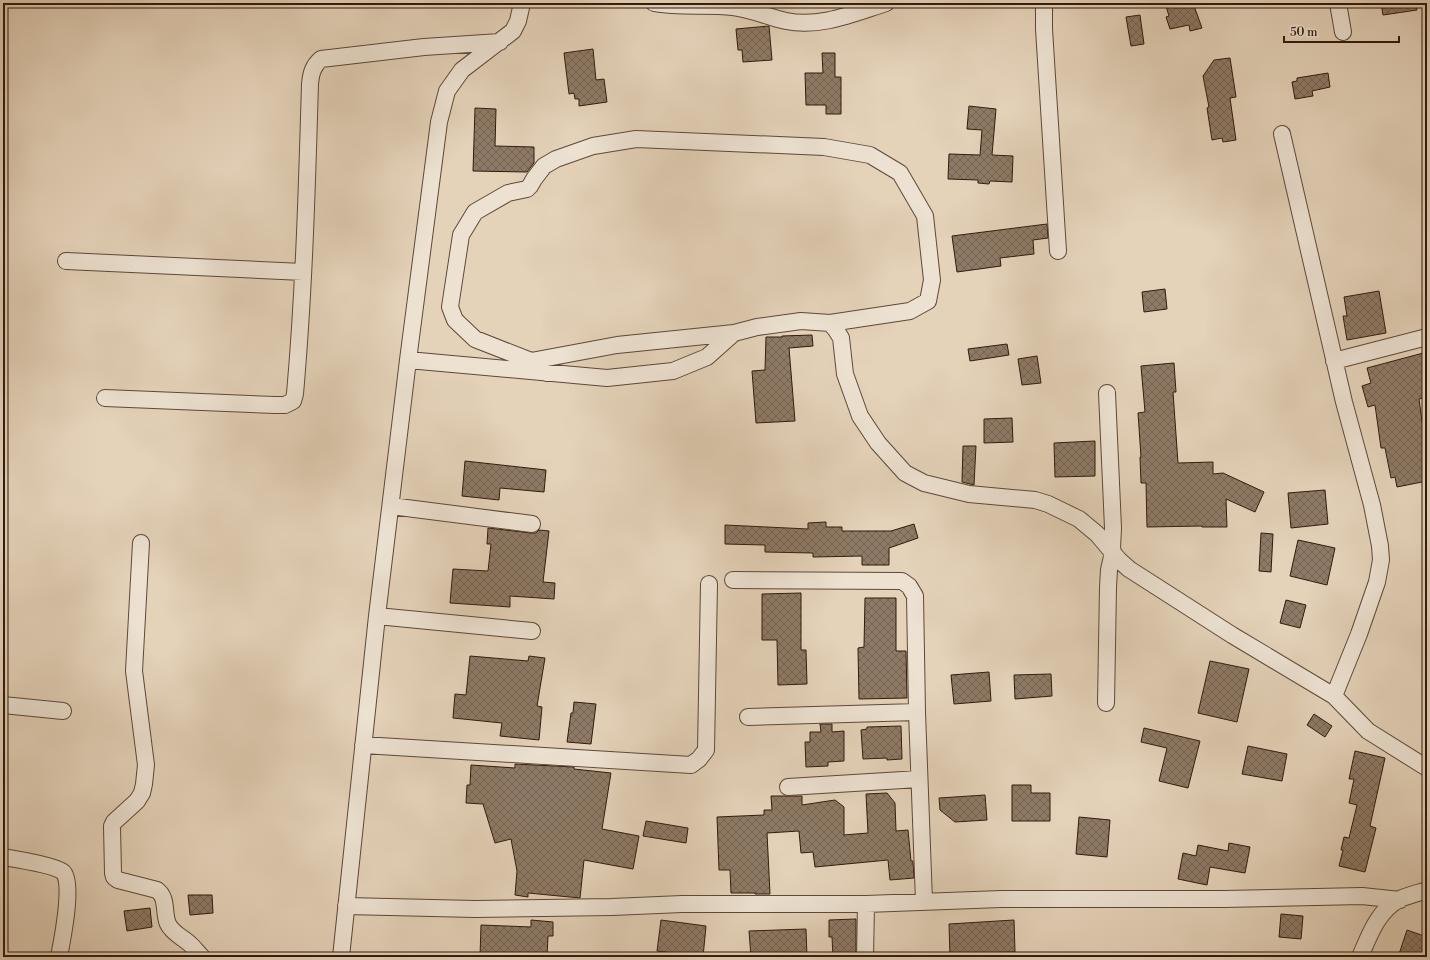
<svg xmlns="http://www.w3.org/2000/svg" width="1430" height="960" font-family="'Libre Bodoni',serif">
<style>
.building{fill:url(#building-cross-hatch);stroke:#311a0d}
.lines{fill:none;stroke-linecap:round;stroke-linejoin:round}
.street-casing{stroke:#5e4838;stroke-width:18}
.street{stroke:#ede2d2;stroke-width:16}
</style>
<defs>
<pattern id="building-cross-hatch" width="8" height="8" patternUnits="userSpaceOnUse"><rect width="8" height="8" fill="#8e7a66"/><path d="M0 0l8 8M0 8l8-8" fill="none" stroke="#756352"/></pattern>
</defs>
<rect width="100%" height="100%" fill="#e4d2b9"/>
<filter id="stains"><feTurbulence type="fractalNoise" baseFrequency=".005" numOctaves="4"/><feColorMatrix values="0 0 0 0 .2 0 0 0 0 .09 0 0 0 0 .02 0 0 0 .5 -.17"/></filter>
<radialGradient id="worn" r=".72"><stop offset=".6" stop-color="#630" stop-opacity="0"/><stop offset="1" stop-color="#630" stop-opacity=".3"/></radialGradient>
<!-- building -->
<path class="building" d="M 1165,3 L 1193,3 L 1202,28 L 1190,31 L 1189,25 L 1170,29 L 1166,17 L 1169,16 Z
M 1381,3 L 1416,3 L 1417,10 L 1383,15 Z
M 1140,15 L 1144,44 L 1131,46 L 1126,17 Z
M 769,26 L 772,60 L 743,62 L 742,50 L 738,50 L 736,29 Z
M 593,49 L 596,80 L 604,79 L 607,102 L 579,106 L 579,99 L 575,99 L 574,93 L 569,94 L 564,53 Z
M 822,53 L 835,53 L 835,77 L 841,77 L 841,114 L 826,114 L 826,105 L 806,105 L 805,73 L 823,73 Z
M 1230,58 L 1236,97 L 1230,98 L 1236,140 L 1223,142 L 1222,138 L 1212,140 L 1207,108 L 1209,107 L 1203,76 L 1214,60 Z
M 1328,73 L 1330,87 L 1312,91 L 1313,96 L 1295,99 L 1292,82 L 1297,81 L 1297,78 Z
M 969,106 L 996,109 L 992,155 L 1013,156 L 1012,182 L 990,181 L 989,184 L 978,183 L 978,180 L 948,179 L 949,154 L 980,155 L 982,130 L 967,129 Z
M 475,108 L 496,109 L 495,146 L 534,147 L 534,163 L 527,172 L 473,171 Z
M 1047,224 L 1048,238 L 1033,240 L 1034,254 L 1000,258 L 1001,266 L 957,272 L 952,236 Z
M 1165,289 L 1167,309 L 1144,312 L 1142,292 Z
M 1379,291 L 1386,333 L 1347,340 L 1343,316 L 1347,316 L 1344,297 Z
M 812,335 L 813,346 L 789,348 L 795,421 L 756,423 L 752,371 L 765,370 L 766,337 L 782,337 L 782,336 Z
M 1007,344 L 1009,355 L 970,361 L 968,349 Z
M 1427,352 L 1427,397 L 1419,399 L 1427,458 L 1427,481 L 1397,487 L 1395,477 L 1391,478 L 1385,448 L 1381,448 L 1375,405 L 1368,407 L 1362,386 L 1371,383 L 1367,368 Z
M 1037,356 L 1041,383 L 1022,385 L 1018,359 Z
M 1174,363 L 1176,392 L 1173,392 L 1178,463 L 1213,462 L 1213,474 L 1223,473 L 1264,492 L 1255,512 L 1226,499 L 1227,527 L 1202,527 L 1202,526 L 1147,527 L 1146,483 L 1141,483 L 1140,457 L 1141,457 L 1138,413 L 1145,412 L 1141,366 Z
M 1012,418 L 1013,442 L 984,443 L 984,419 Z
M 1095,441 L 1095,476 L 1055,477 L 1054,443 Z
M 963,446 L 976,446 L 974,485 L 962,482 Z
M 465,461 L 546,470 L 544,492 L 500,488 L 499,500 L 462,496 Z
M 1325,490 L 1328,524 L 1291,528 L 1288,493 Z
M 826,522 L 826,527 L 842,527 L 842,531 L 891,531 L 914,524 L 918,538 L 889,548 L 889,565 L 862,565 L 862,556 L 813,557 L 813,553 L 765,552 L 765,545 L 725,544 L 725,525 L 808,529 L 808,523 Z
M 488,528 L 531,533 L 536,533 L 539,530 L 549,531 L 543,582 L 555,583 L 554,599 L 510,596 L 510,607 L 450,603 L 453,569 L 488,571 L 491,544 L 487,544 Z
M 1261,533 L 1273,534 L 1271,572 L 1259,571 Z
M 1298,540 L 1335,548 L 1327,585 L 1290,576 Z
M 801,593 L 801,650 L 806,650 L 807,684 L 778,685 L 777,640 L 762,640 L 762,594 Z
M 865,598 L 896,598 L 896,651 L 906,651 L 907,698 L 859,699 L 858,648 L 864,647 Z
M 1286,600 L 1306,605 L 1300,628 L 1280,623 Z
M 470,656 L 528,661 L 529,656 L 545,658 L 537,706 L 542,707 L 539,740 L 500,736 L 502,723 L 453,718 L 455,694 L 466,695 Z
M 1210,661 L 1249,669 L 1237,722 L 1198,713 Z
M 989,672 L 991,701 L 954,704 L 951,675 Z
M 1051,674 L 1052,696 L 1015,699 L 1014,675 Z
M 574,702 L 596,704 L 591,744 L 567,742 L 571,713 L 573,713 Z
M 1314,714 L 1332,726 L 1325,737 L 1307,725 Z
M 820,724 L 832,724 L 832,732 L 844,731 L 844,761 L 828,762 L 828,766 L 806,767 L 805,742 L 810,742 L 810,732 L 821,732 Z
M 901,726 L 902,759 L 887,760 L 887,758 L 863,759 L 861,730 L 867,729 L 867,727 Z
M 1144,728 L 1200,741 L 1188,788 L 1159,781 L 1167,748 L 1141,742 Z
M 1248,746 L 1287,754 L 1282,781 L 1242,774 Z
M 1355,751 L 1385,758 L 1370,826 L 1376,828 L 1365,872 L 1339,866 L 1343,850 L 1341,850 L 1344,837 L 1349,838 L 1357,805 L 1349,803 L 1354,779 L 1349,779 Z
M 515,764 L 574,767 L 574,769 L 611,773 L 602,829 L 639,836 L 633,869 L 584,860 L 580,898 L 528,893 L 528,897 L 515,895 L 517,871 L 511,839 L 495,843 L 483,804 L 466,803 L 467,785 L 470,785 L 471,765 L 515,768 Z
M 1012,785 L 1031,785 L 1031,793 L 1050,793 L 1050,821 L 1012,821 Z
M 887,793 L 895,803 L 896,831 L 908,830 L 911,861 L 913,861 L 914,878 L 890,880 L 888,860 L 815,867 L 813,852 L 801,853 L 799,831 L 767,833 L 770,894 L 755,894 L 755,893 L 731,893 L 730,870 L 719,870 L 717,817 L 764,815 L 764,810 L 772,810 L 771,796 L 802,796 L 802,805 L 835,800 L 844,807 L 844,835 L 868,833 L 866,794 Z
M 985,795 L 987,820 L 955,822 L 940,810 L 939,798 Z
M 1079,817 L 1110,820 L 1107,857 L 1076,854 Z
M 646,821 L 688,828 L 686,843 L 643,836 Z
M 1229,843 L 1250,847 L 1245,873 L 1210,867 L 1207,885 L 1178,879 L 1183,853 L 1196,856 L 1198,845 L 1228,851 Z
M 188,895 L 212,895 L 213,913 L 190,915 Z
M 150,908 L 152,927 L 127,931 L 124,911 Z
M 1281,914 L 1303,916 L 1301,939 L 1279,937 Z
M 856,919 L 856,957 L 833,957 L 832,937 L 829,937 L 829,920 Z
M 531,920 L 553,922 L 553,936 L 548,936 L 547,957 L 480,957 L 481,925 L 531,927 Z
M 661,920 L 706,926 L 703,957 L 657,951 Z
M 1014,920 L 1015,952 L 975,953 L 975,957 L 950,957 L 949,924 Z
M 806,929 L 807,957 L 751,957 L 749,931 Z
M 1407,930 L 1427,937 L 1427,957 L 1398,957 Z"/>
<g class="lines">
<defs>
<path id="street" d="M 654,3 C 680,8 707,4 733,7 C 751,9 768,17 786,21 C 821,28 854,13 886,3
M 1044,3 L 1044,29 L 1058,251
M 1338,3 L 1343,32
M 1282,134 L 1344,402 L 1372,505 L 1380,546 L 1381,560 L 1377,582 L 1359,634 L 1334,696
M 66,261 L 303,272
M 830,323 L 836,330 L 841,338 L 845,374 L 860,416 L 878,443 L 905,473 L 924,483 L 969,494 L 1035,500 L 1048,504 L 1079,519 L 1097,534 L 1119,560 L 1129,569 L 1232,635 L 1334,696 L 1368,731 L 1427,768
M 408,360 L 607,378 L 673,371 L 707,357 L 734,333 L 757,327 L 801,321 L 830,323 L 910,311 L 928,301 L 932,280 L 925,216 L 900,173 L 870,155 L 824,147 L 636,139 L 593,146 L 556,159 L 544,166 L 534,179 L 530,186 L 527,189 L 508,193 L 475,212 L 461,235 L 450,307 L 455,320 L 475,339 L 531,361 L 546,373
M 531,361 L 617,345 L 734,333
M 1334,361 L 1427,337
M 105,398 L 275,405 L 285,405 L 293,401 L 295,394 C 304,291 307,187 310,84 C 311,73 313,66 321,59 L 424,47 L 500,42
M 391,506 L 532,524
M 141,543 L 134,671 L 146,765 L 144,784 L 142,793 L 137,801 L 114,822 L 112,826 L 113,873 L 114,877 L 118,880 L 157,890 C 168,898 163,913 168,924 C 173,934 184,938 191,945 C 195,949 198,953 202,957
M 733,580 L 902,581 L 909,586 L 915,596 L 917,712 L 924,901
M 377,616 L 532,631
M 1106,703 L 1108,587 L 1109,570 L 1113,552 L 1112,548 L 1113,528 L 1107,393
M 3,705 L 63,711
M 748,717 L 917,712
M 363,745 L 691,765 L 699,759 L 706,750 L 709,584
M 788,787 L 919,779
M 3,857 C 15,859 55,865 63,872 C 74,882 62,941 59,957
M 346,906 L 475,909 L 612,907 L 682,904 L 866,904 L 1001,899 L 1224,899 L 1362,896 L 1400,900
M 341,957 L 377,616 L 408,360 L 439,122 L 447,91 L 462,70 L 513,31 L 518,21 L 522,3
M 865,957 L 866,904
M 1360,957 C 1369,936 1378,910 1400,899 C 1409,895 1418,893 1427,890"/>
</defs>
<!-- street casing -->
<use href="#street" class="street-casing"/>
<!-- street -->
<use href="#street" class="street"/>
</g>
<!-- margin -->
<rect width="1430" height="960" fill="none" stroke="#e4d2b9" stroke-width="16"/>
<rect x="4" y="4" width="1422" height="952" fill="none" stroke="#311a0d" stroke-width="2"/>
<rect x="8" y="8" width="1414" height="944" fill="none" stroke="#311a0d"/>
<!-- scale -->
<path d="M1284 36v6h115v-6" fill="none" stroke="#311a0d" stroke-width="2"/>
<text x="1290" y="36" font-size="12" fill="#311a0d" stroke="#ede2d2" stroke-width="3" paint-order="stroke">50 m</text>
<rect width="100%" height="100%" filter="url(#stains)"/>
<rect width="100%" height="100%" fill="url(#worn)"/>
</svg>
